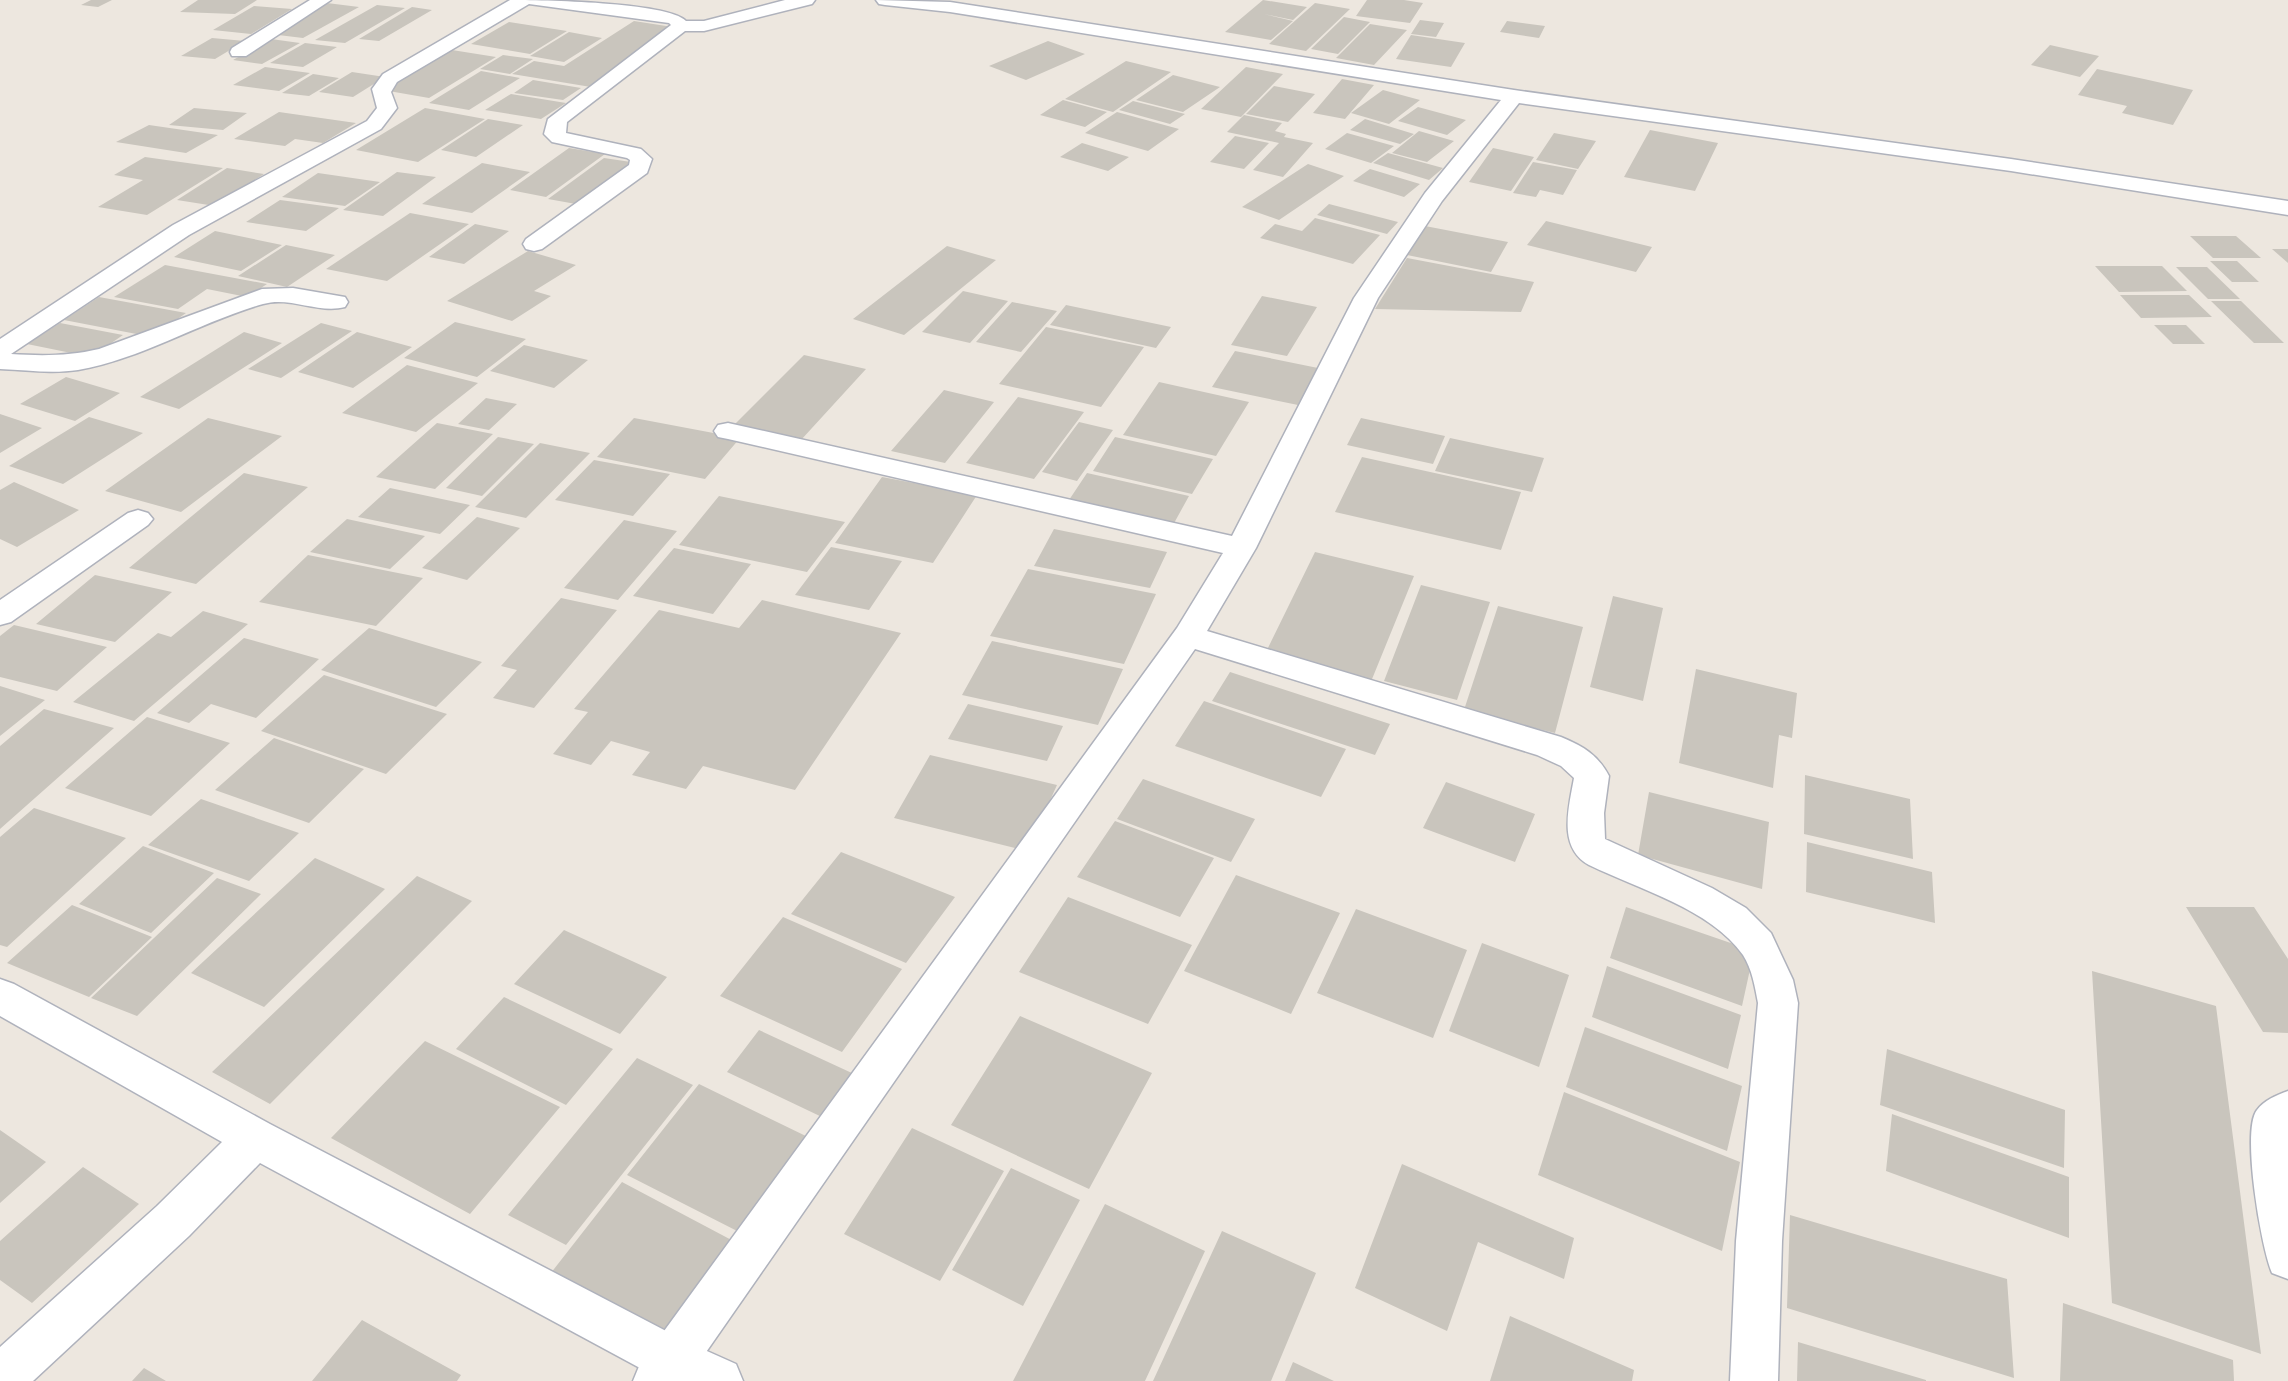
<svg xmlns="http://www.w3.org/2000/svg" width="2288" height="1381" font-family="'Alegreya Sans',sans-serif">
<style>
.building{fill:#c9c5bd}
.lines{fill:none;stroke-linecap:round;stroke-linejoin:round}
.street-casing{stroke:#afb2bc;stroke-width:3}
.secondary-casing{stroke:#afb2bc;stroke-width:3}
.street{fill:#fff;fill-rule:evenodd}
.secondary{fill:#fff;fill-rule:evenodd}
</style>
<rect width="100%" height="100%" fill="#ede7df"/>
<!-- building -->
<path class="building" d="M 91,0 L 112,0 L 98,7 L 81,5 Z
M 198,0 L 257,0 L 235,14 L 180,12 Z
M 1263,0 L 1307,7 L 1293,20 L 1264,14 L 1293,21 L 1271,40 L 1225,32 Z
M 1367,0 L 1404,0 L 1423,3 L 1410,23 L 1356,16 Z
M 327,3 L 359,7 L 303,38 L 270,34 Z
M 1315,3 L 1350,9 L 1306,51 L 1269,44 Z
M 377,5 L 405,8 L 345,43 L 315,40 Z
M 254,6 L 292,9 L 251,34 L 213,30 Z
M 412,7 L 432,10 L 379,41 L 359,39 Z
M 1344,17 L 1370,22 L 1338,54 L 1311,49 Z
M 1420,20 L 1444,23 L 1436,37 L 1411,34 Z
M 634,21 L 679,28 L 591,87 L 512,74 L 534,61 L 564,66 Z
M 1507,21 L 1545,26 L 1539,38 L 1500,32 Z
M 509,22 L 567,31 L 530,54 L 471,44 Z
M 1370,24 L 1407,30 L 1374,65 L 1336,58 Z
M 569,32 L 602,38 L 564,62 L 530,56 Z
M 1411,35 L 1465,43 L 1451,67 L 1396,59 Z
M 212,38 L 245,41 L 215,59 L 181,56 Z
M 271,39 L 300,43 L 262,64 L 233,60 Z
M 1048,41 L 1085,54 L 1026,80 L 989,66 Z
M 305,43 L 337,47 L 303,67 L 270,63 Z
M 2050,45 L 2099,56 L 2080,77 L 2031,65 Z
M 452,50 L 496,57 L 429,98 L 383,90 Z
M 503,55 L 533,59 L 510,74 L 480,69 Z
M 1126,61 L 1171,72 L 1113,112 L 1065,99 Z
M 265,67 L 310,73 L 279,91 L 233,85 Z
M 1246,67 L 1283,74 L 1241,117 L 1201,109 Z
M 2097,69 L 2144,79 L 2193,90 L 2173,125 L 2122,113 L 2127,106 L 2078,95 Z
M 481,71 L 520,78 L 469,110 L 429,103 Z
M 352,72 L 385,77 L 353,97 L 319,92 Z
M 313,74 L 339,78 L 309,96 L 282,93 Z
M 1173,75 L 1220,87 L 1183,112 L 1136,100 Z
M 1342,79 L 1374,85 L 1345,119 L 1313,113 Z
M 533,80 L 581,88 L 563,100 L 514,93 Z
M 1274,86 L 1315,94 L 1288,122 L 1246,114 Z
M 1383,90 L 1420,100 L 1389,124 L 1351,113 Z
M 511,94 L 566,103 L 541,119 L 485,110 Z
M 1063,100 L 1107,112 L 1085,127 L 1040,115 Z
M 1133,101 L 1185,114 L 1170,124 L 1119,110 Z
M 1418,107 L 1466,120 L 1447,135 L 1398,121 Z
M 194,108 L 247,113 L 223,130 L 169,125 Z
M 425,108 L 485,119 L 418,162 L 356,150 Z
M 279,112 L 356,123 L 323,143 L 295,139 L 285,146 L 234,139 Z
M 1117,112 L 1179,129 L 1148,151 L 1085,133 Z
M 1244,115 L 1282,123 L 1275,131 L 1286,134 L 1284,137 L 1313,143 L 1283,177 L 1253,170 L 1279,143 L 1227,132 Z
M 488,119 L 523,125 L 476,157 L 441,150 Z
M 1365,119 L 1414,134 L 1400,144 L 1350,130 Z
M 149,125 L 218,135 L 186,153 L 116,142 Z
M 1650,130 L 1718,143 L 1695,191 L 1624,177 Z
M 1419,131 L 1454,141 L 1427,162 L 1392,153 Z
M 1347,133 L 1394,146 L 1371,163 L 1325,149 Z
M 1554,133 L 1596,141 L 1578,169 L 1536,160 Z
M 1235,136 L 1269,143 L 1244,169 L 1210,162 Z
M 1082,143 L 1129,157 L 1108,171 L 1060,157 Z
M 569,148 L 605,154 L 546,197 L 510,190 Z
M 1493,148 L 1534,157 L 1511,191 L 1469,182 Z
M 1388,153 L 1443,168 L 1429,180 L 1373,163 Z
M 145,157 L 223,168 L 147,215 L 98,207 L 143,180 L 114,175 Z
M 604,158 L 631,162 L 576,204 L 548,199 Z
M 1533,162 L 1577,170 L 1563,195 L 1540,190 L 1536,197 L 1513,193 Z
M 482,163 L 530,172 L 472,213 L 422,204 Z
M 1308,164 L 1344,176 L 1279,220 L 1242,207 Z
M 227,168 L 264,174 L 215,206 L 177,200 Z
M 1370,169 L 1420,184 L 1404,197 L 1353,181 Z
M 397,172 L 436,177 L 383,216 L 343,210 Z
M 318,173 L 380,182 L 345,206 L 282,197 Z
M 280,200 L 339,208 L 306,231 L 246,222 Z
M 1329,204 L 1398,222 L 1387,234 L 1317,215 Z
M 410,213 L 469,224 L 387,281 L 326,269 Z
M 1315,218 L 1380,235 L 1353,264 L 1260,238 L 1275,224 L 1302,231 Z
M 1546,221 L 1652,247 L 1636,272 L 1527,245 Z
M 475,224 L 509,231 L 464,264 L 429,257 Z
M 1425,226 L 1508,242 L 1491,272 L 1407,255 Z
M 215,231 L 282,245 L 241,271 L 174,257 Z
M 2190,236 L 2236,236 L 2261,258 L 2213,258 Z
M 286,245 L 335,255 L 287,287 L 238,276 Z
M 947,246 L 996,260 L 904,335 L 853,319 Z
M 2272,249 L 2288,249 L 2288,263 Z
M 528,251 L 576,265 L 534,291 L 551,296 L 512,321 L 447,301 Z
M 1407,258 L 1534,282 L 1521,312 L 1375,309 Z
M 2210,261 L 2237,261 L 2259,282 L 2232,282 Z
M 165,265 L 267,284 L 247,297 L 207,289 L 178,309 L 114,297 Z
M 2095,266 L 2162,266 L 2187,291 L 2119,292 Z
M 2176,267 L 2207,267 L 2240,299 L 2208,299 Z
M 963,291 L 1008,301 L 970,343 L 922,332 Z
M 2120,295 L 2189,295 L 2212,317 L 2141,318 Z
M 1262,296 L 1317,307 L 1287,356 L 1231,345 Z
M 99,297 L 186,313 L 152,337 L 64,320 Z
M 2211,301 L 2241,301 L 2284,343 L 2254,343 Z
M 1012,302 L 1057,311 L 1021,352 L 976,342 Z
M 1066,305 L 1171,327 L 1156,348 L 1050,325 Z
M 455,322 L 526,339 L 477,377 L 404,358 Z
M 60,323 L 123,335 L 91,357 L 27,344 Z
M 321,323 L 352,331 L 281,378 L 248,369 Z
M 2154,325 L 2186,325 L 2205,344 L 2173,344 Z
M 1046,327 L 1144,347 L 1101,407 L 999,384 Z
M 244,332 L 282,343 L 179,409 L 140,397 Z
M 357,332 L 412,347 L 353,388 L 298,372 Z
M 524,345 L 588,360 L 554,388 L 490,371 Z
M 1235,351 L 1318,368 L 1298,405 L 1212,387 Z
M 804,355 L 866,369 L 801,440 L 734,425 Z
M 407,365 L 478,383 L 416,432 L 342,413 Z
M 66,377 L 120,393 L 75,421 L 20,404 Z
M 1159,382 L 1249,402 L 1216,456 L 1123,435 Z
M 944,390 L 994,402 L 945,463 L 891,451 Z
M 1018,397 L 1084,412 L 1034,479 L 966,463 Z
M 486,398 L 517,404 L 489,430 L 458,424 Z
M 0,414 L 42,428 L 0,453 Z
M 89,417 L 143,433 L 63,484 L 9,466 Z
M 208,418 L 282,436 L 181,512 L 105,491 Z
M 634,418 L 740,438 L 705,479 L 597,457 Z
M 1361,418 L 1445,436 L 1433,464 L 1347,445 Z
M 1079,422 L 1113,430 L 1077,481 L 1042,472 Z
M 437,423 L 493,434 L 435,489 L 376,477 Z
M 498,437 L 534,444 L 482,496 L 446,488 Z
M 1115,437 L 1213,459 L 1192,494 L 1093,471 Z
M 1450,438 L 1544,458 L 1532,492 L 1435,471 Z
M 540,443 L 590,453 L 526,518 L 475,507 Z
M 1362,457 L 1521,492 L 1501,550 L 1335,512 Z
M 594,460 L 670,474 L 633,516 L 555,500 Z
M 244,473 L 308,487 L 196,584 L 129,568 Z
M 1087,473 L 1189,496 L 1173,525 L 1069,500 Z
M 882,477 L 977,495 L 933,563 L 835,543 Z
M 14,482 L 79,510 L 17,547 L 0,539 L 0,490 Z
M 390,488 L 470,505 L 440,534 L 358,517 Z
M 719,496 L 845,522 L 807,572 L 679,545 Z
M 477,517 L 520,528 L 467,580 L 422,568 Z
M 347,519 L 425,536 L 390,569 L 310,552 Z
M 624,520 L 677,531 L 618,600 L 564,588 Z
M 1054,529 L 1167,552 L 1150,588 L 1034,566 Z
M 831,547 L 902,561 L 869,610 L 795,595 Z
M 674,548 L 751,564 L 713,614 L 633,596 Z
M 1315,552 L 1414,576 L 1370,684 L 1264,656 Z
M 308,555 L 423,578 L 376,626 L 259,602 Z
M 1028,569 L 1156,594 L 1124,664 L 990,636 Z
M 95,575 L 172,592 L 115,642 L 36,624 Z
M 1421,585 L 1490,602 L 1457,700 L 1384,681 Z
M 1613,596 L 1663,608 L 1643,701 L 1590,687 Z
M 561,598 L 617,610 L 534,708 L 493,698 L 517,670 L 501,666 Z
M 762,600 L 901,633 L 795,790 L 703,766 L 686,789 L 632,775 L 650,752 L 611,741 L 591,765 L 553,754 L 588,712 L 574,709 L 659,610 L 739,628 Z
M 1498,606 L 1583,627 L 1555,733 L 1464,710 Z
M 203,611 L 248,624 L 134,721 L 73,702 L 158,633 L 171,637 Z
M 14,625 L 107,647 L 57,691 L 0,677 L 0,636 Z
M 369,628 L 482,662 L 436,707 L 321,670 Z
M 244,638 L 319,659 L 256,718 L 211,704 L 189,723 L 157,713 Z
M 992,641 L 1123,669 L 1098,725 L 962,695 Z
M 1696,669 L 1797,693 L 1792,738 L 1779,735 L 1773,788 L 1679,763 Z
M 1230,672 L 1390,724 L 1375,755 L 1212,701 Z
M 324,675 L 447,714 L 386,774 L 261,731 Z
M 0,686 L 45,700 L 0,736 Z
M 1204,701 L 1346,749 L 1321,797 L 1175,746 Z
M 968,704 L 1063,726 L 1047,761 L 948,739 Z
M 44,709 L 114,728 L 0,829 L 0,746 Z
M 147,717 L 230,743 L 151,816 L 65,788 Z
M 274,738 L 364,769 L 309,823 L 215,790 Z
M 930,755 L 1057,785 L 1027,851 L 894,818 Z
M 1805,775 L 1910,799 L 1913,859 L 1804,834 Z
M 1143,779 L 1255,819 L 1231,862 L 1117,819 Z
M 1446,782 L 1535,814 L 1515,862 L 1423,828 Z
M 1649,792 L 1769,822 L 1762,889 L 1638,855 Z
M 201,799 L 299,833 L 249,881 L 148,845 Z
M 34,808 L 126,838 L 7,947 L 0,945 L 0,837 Z
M 1115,821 L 1214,858 L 1180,917 L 1077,877 Z
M 1807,842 L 1932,872 L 1935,923 L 1806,892 Z
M 143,846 L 214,873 L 151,933 L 79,904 Z
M 841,852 L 955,897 L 906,963 L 791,914 Z
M 315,858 L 385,889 L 264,1007 L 191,973 Z
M 1236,875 L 1340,913 L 1291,1014 L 1184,971 Z
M 417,876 L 472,901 L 270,1104 L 212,1072 Z
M 217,878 L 261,894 L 137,1016 L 91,998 Z
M 1068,897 L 1192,945 L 1148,1024 L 1019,972 Z
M 72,905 L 152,937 L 89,997 L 7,963 Z
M 1626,907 L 1754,951 L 1742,1006 L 1610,958 Z
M 2186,907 L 2254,907 L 2288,959 L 2288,1033 L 2263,1032 Z
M 1356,909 L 1467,950 L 1433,1038 L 1317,993 Z
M 783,917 L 902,969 L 842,1052 L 720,996 Z
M 564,930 L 667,977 L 620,1034 L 514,984 Z
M 1482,943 L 1569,975 L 1539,1067 L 1449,1031 Z
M 1607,966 L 1741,1015 L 1728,1069 L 1592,1017 Z
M 2092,971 L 2216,1006 L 2261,1354 L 2112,1303 Z
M 504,997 L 613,1049 L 566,1105 L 456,1049 Z
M 1020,1016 L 1152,1073 L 1089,1189 L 951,1125 Z
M 1585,1027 L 1742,1086 L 1727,1151 L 1566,1087 Z
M 759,1030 L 854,1074 L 824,1118 L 727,1072 Z
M 425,1041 L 560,1107 L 470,1214 L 331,1138 Z
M 1887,1049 L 2065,1110 L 2064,1168 L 1880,1105 Z
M 637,1058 L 693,1085 L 566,1245 L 508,1215 Z
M 699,1084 L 812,1139 L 745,1235 L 627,1175 Z
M 1564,1092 L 1740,1162 L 1722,1251 L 1538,1175 Z
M 1892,1114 L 2069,1177 L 2069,1238 L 1886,1171 Z
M 912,1128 L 1004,1171 L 940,1281 L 844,1234 Z
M 0,1130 L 46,1162 L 0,1203 Z
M 1402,1164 L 1574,1238 L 1564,1279 L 1478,1242 L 1447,1331 L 1355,1288 Z
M 83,1167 L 139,1204 L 32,1303 L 0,1280 L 0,1241 Z
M 1011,1168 L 1080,1200 L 1023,1306 L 952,1270 Z
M 622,1182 L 739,1244 L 669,1344 L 547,1278 Z
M 1105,1204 L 1205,1251 L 1145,1381 L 1013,1381 Z
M 1790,1215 L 2007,1279 L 2014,1378 L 1787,1308 Z
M 1222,1231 L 1316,1273 L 1271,1381 L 1153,1381 Z
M 2063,1303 L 2233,1360 L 2234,1381 L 2060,1381 Z
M 1510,1316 L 1634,1370 L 1632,1381 L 1490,1381 Z
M 362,1320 L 461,1375 L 457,1381 L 312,1381 Z
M 1798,1342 L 1926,1380 L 1926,1381 L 1797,1381 Z
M 1293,1362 L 1334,1381 L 1285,1381 Z
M 144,1368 L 166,1381 L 132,1381 Z"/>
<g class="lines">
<defs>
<path id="street" d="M 310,0 L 331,0 L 246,56 L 232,56 L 230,52 L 232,48 Z
M 510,0 C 540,0 669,2 686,21 L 704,21 L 785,0 L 815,0 L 812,4 L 704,31 L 685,31 L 567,122 L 566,133 L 641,149 L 652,159 L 647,173 L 542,249 L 534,251 L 526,249 L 523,244 L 526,239 L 629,165 L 630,160 L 627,158 L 552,142 L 544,134 L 548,119 L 671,25 L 669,23 L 529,4 L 397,82 L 391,92 L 397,108 L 381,129 L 189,235 L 11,354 C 42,356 69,356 99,349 L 262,289 L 293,288 L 345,297 L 348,302 L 345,307 C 318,314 290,296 263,304 C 200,322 142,359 78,370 C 52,374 26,370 0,369 L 0,339 L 173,225 L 367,121 L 377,108 L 372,89 L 383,74 Z
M 876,0 L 950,2 L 1514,90 L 2011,159 L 2288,201 L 2288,215 L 2011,171 L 1519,103 L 1442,201 L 1378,298 L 1256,548 L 1207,631 L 1561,737 C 1583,746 1598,755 1609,776 L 1604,813 L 1605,839 L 1712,888 L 1746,908 L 1771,933 L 1793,980 L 1798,1003 L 1782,1241 L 1778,1381 L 1730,1381 L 1736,1241 L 1758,1003 C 1755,987 1752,969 1743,955 C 1711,909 1638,889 1589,865 C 1557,847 1569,807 1574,778 L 1561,766 L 1537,755 L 1195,649 L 686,1381 L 633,1381 L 640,1364 L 1177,628 L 1223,553 L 728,439 L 718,437 L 714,431 L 718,425 L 728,423 L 1232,536 L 1354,298 L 1425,193 L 1501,100 L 950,12 L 885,5 L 879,4 Z
M 138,510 L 148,513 L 153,519 L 148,525 L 11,622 L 0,625 L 0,600 L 128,513 Z
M 2288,1091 L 2288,1279 L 2272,1273 C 2261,1248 2241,1130 2257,1110 C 2264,1100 2277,1095 2288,1091 Z"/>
<path id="secondary" d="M 0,979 L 14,984 L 270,1124 L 689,1343 L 736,1364 L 743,1381 L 664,1381 L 260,1163 L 189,1236 L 33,1381 L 0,1381 L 0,1347 L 157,1206 L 222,1142 L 0,1016 Z"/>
</defs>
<!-- street casing -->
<use href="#street" class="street-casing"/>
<!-- secondary casing -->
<use href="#secondary" class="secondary-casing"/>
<!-- street -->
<use href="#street" class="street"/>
<!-- secondary -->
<use href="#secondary" class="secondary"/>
</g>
</svg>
